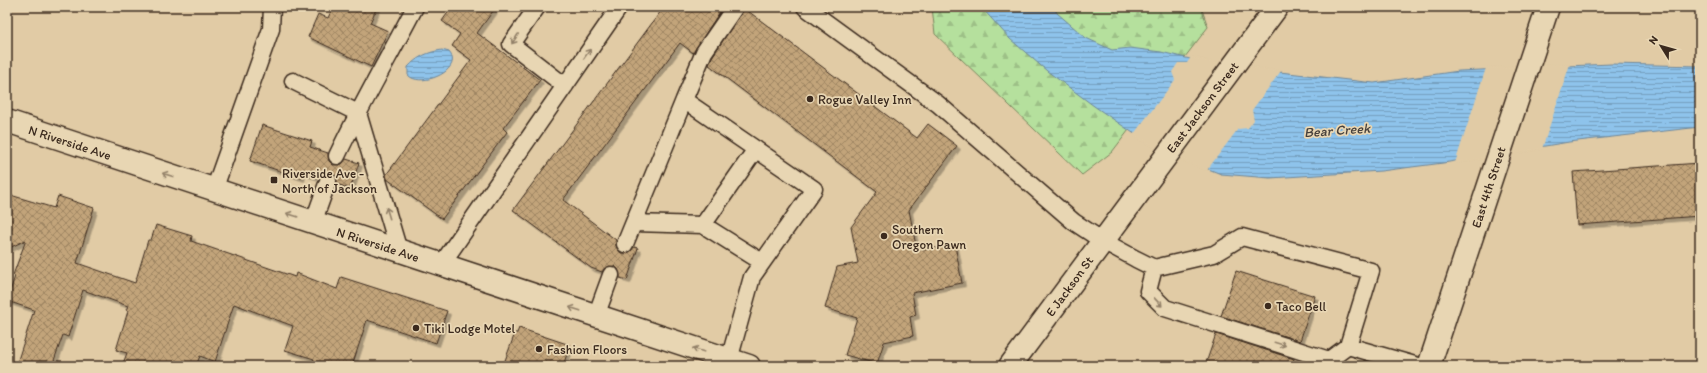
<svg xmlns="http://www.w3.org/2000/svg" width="1707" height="373" font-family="Itim,sans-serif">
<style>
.forest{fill:url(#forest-firs);stroke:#78855e}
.water{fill:url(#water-rules);stroke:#6d8699}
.pier{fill:#e1cba5}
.building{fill:url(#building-cross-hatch);stroke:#3b2a1e;filter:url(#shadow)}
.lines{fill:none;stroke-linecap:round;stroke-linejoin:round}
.lane-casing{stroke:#3b2a1e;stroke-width:19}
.secondary-casing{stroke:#3b2a1e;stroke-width:25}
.primary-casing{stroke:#3b2a1e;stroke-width:25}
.lane{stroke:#e8d6b3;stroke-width:16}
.secondary{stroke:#e8d6b3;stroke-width:22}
.primary{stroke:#e8d6b3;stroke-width:22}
.oneway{stroke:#928068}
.poi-dot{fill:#3b2a1e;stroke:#e8d6b3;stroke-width:1.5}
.labels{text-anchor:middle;stroke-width:3.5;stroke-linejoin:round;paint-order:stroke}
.poi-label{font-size:13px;fill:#3b2a1e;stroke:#e8d6b3;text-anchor:start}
.street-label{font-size:13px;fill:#3b2a1e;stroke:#e8d6b3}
.water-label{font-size:14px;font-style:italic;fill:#47413d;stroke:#e8d6b3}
</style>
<defs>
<pattern id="forest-firs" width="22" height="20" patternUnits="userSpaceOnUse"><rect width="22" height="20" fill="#b5e09d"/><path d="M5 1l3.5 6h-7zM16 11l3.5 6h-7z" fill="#9dc087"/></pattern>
<pattern id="water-rules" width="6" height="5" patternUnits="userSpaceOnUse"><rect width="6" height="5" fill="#8ec3eb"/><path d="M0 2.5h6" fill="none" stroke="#759fbe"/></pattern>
<pattern id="building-cross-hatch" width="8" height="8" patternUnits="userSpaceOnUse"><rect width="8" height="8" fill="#c2a47a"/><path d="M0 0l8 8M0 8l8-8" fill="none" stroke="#9f8663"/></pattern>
<filter id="shadow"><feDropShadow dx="3.5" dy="3.5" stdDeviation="0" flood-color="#0004"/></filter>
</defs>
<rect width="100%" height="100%" fill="#e1cba5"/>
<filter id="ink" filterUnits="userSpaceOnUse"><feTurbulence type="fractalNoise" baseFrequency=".025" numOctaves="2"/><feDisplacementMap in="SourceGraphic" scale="8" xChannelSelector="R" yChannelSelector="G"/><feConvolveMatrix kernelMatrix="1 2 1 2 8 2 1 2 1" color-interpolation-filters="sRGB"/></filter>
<g filter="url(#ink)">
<!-- forest -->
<path class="forest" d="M 932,7 L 1201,7 L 1208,27 L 1112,152 L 1082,175 L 935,34 Z"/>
<!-- water -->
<path class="water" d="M 981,7 L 1054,7 L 1057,13 L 1086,38 L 1112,50 L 1130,48 L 1161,52 L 1211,64 L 1374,83 L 1459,71 L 1611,64 L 1700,66 L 1700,127 L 1569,142 L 1443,163 L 1381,171 L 1270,178 L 1221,174 L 1173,155 L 1136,135 L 1094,106 L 1047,71 L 1010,39 Z
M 442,50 L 449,52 C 465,70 420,89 408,75 L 408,67 C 417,57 428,52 442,50 Z"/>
<!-- pier -->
<path class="pier" d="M 1191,57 L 1212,62 L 1281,71 L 1252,110 L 1254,120 L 1248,128 L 1238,129 L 1207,170 L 1173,157 L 1133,135 L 1175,80 L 1172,72 L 1178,63 L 1187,63 Z
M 1570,64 L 1542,149 L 1455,163 L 1486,68 Z"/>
<!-- building -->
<path class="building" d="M 333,7 L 377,7 L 370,23 L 388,31 L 371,67 L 308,37 L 318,14 L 328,18 Z
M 452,7 L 496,7 L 477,33 L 540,80 L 503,128 L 507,132 L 442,219 L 387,179 L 386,175 L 471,60 L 452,46 L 460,34 L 442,21 Z
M 664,7 L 723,7 L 693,53 L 680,43 L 563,200 L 616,240 L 616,246 L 621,253 L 627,253 L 631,251 L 634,247 L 638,248 L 627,280 L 620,278 L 618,269 L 614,266 L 605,268 L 602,272 L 591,268 L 513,210 Z
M 744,8 L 917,138 L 928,124 L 957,146 L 909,210 L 917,251 L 955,245 L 962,283 L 912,293 L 916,315 L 910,317 L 913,336 L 884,342 L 877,364 L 845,355 L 857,318 L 825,308 L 837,267 L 858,263 L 851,227 L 877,192 L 709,65 L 712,57 Z
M 262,125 L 312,141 L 310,147 L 328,153 L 329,161 L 333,165 L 342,164 L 346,159 L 359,163 L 350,189 L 337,184 L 335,175 L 331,172 L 322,174 L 319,178 L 302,173 L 301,178 L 250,161 Z
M 1700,163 L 1700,216 L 1577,225 L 1573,172 Z
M 7,194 L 54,208 L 58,196 L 94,208 L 77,263 L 135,283 L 148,240 L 151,240 L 156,225 L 192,236 L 191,241 L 295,277 L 296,273 L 337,289 L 341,277 L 447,311 L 436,343 L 367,320 L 352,366 L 311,366 L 314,359 L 285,350 L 293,326 L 234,304 L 215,362 L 200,356 L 196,366 L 122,366 L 127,353 L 116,350 L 128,311 L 126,310 L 128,306 L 83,290 L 68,337 L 63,335 L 52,366 L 16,366 L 34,310 L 7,301 L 15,276 L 13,275 L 26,240 L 7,249 Z
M 1236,271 L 1315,296 L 1300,341 L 1221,316 Z
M 519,328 L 570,345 L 563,366 L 503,366 L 515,333 L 517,333 Z
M 1216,334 L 1294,359 L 1292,366 L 1205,366 Z"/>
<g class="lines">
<defs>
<path id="lane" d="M 537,7 L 511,44 L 565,86
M 805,7 L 938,104 L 1074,222 L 1103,241 L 1136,259 L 1154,268 L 1214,254 L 1242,237 L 1371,271 L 1348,346 L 1329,360 L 1165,308 L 1148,291 L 1154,268
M 293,81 L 358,113 L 399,251
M 684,100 L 704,52 L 735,7
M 337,156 C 361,105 389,57 415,7
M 214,190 L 271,29 L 272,7
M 313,223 L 328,181
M 634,223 L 703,225 L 762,262
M 703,225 L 756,149
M 625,244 L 684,100 L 814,189 L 752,277 L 729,360
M 441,265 L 618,9 L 616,7
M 596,316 L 611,275
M 1348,346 L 1418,366"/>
<path id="secondary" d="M 1010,366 L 1277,7
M 1429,366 L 1548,7"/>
<path id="primary" d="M 7,121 L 749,366"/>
</defs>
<!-- lane casing -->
<use href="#lane" class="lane-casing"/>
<!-- secondary casing -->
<use href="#secondary" class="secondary-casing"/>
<!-- primary casing -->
<use href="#primary" class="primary-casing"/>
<!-- lane -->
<use href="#lane" class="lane"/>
<!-- secondary -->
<use href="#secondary" class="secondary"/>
<!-- primary -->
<use href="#primary" class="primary"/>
</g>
<!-- one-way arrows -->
<defs><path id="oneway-shaft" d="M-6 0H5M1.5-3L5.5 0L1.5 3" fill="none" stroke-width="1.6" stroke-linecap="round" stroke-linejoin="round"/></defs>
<g class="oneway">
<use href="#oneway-shaft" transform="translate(515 39) rotate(123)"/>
<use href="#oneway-shaft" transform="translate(587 54) rotate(-55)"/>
<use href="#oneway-shaft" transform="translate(168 175) rotate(-162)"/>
<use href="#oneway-shaft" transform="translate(388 213) rotate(-107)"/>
<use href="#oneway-shaft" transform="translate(292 215) rotate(-162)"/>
<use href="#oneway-shaft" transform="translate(1158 302) rotate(47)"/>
<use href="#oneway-shaft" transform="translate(575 309) rotate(-162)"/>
<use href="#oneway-shaft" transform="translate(1280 344) rotate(17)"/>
<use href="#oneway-shaft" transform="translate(698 350) rotate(-162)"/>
</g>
</g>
<!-- markers -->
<g class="poi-dot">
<circle cx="810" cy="99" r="4"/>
<rect x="270" y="176" width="8" height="8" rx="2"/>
<circle cx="884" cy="236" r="4"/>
<circle cx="1268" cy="306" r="4"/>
<circle cx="416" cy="328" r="4"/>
<circle cx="539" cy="349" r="4"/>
</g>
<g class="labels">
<!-- poi labels -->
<g class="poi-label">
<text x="818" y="104">Rogue Valley Inn</text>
<text x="282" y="178">Riverside Ave -<tspan x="282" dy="15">North of Jackson</tspan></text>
<text x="892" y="234">Southern<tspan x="892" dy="15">Oregon Pawn</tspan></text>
<text x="1276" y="311">Taco Bell</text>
<text x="424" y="333">Tiki Lodge Motel</text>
<text x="547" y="354">Fashion Floors</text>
</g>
<!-- street labels -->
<g class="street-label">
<text transform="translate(1202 107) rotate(-53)" y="5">East Jackson Street</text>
<text transform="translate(70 142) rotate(18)" y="5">N Riverside Ave</text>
<text transform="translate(1488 187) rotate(-72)" y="5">East 4th Street</text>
<text transform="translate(378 244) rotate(18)" y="5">N Riverside Ave</text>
<text transform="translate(1069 286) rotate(-54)" y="5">E Jackson St</text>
</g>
<!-- water labels -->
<g class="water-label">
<text transform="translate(1337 130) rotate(-4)" y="5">Bear Creek</text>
</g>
</g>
<!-- margin -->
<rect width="1707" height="373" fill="none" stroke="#e8d6b3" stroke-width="24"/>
<rect x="12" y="12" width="1683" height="349" fill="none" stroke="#3b2a1e" stroke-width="1.5" filter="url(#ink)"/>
<!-- north arrow -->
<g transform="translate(1661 46) rotate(307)" stroke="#e8d6b3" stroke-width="3" paint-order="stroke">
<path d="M0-3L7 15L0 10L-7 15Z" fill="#3b2a1e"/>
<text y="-6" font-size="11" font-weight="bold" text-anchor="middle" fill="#3b2a1e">N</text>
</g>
</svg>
